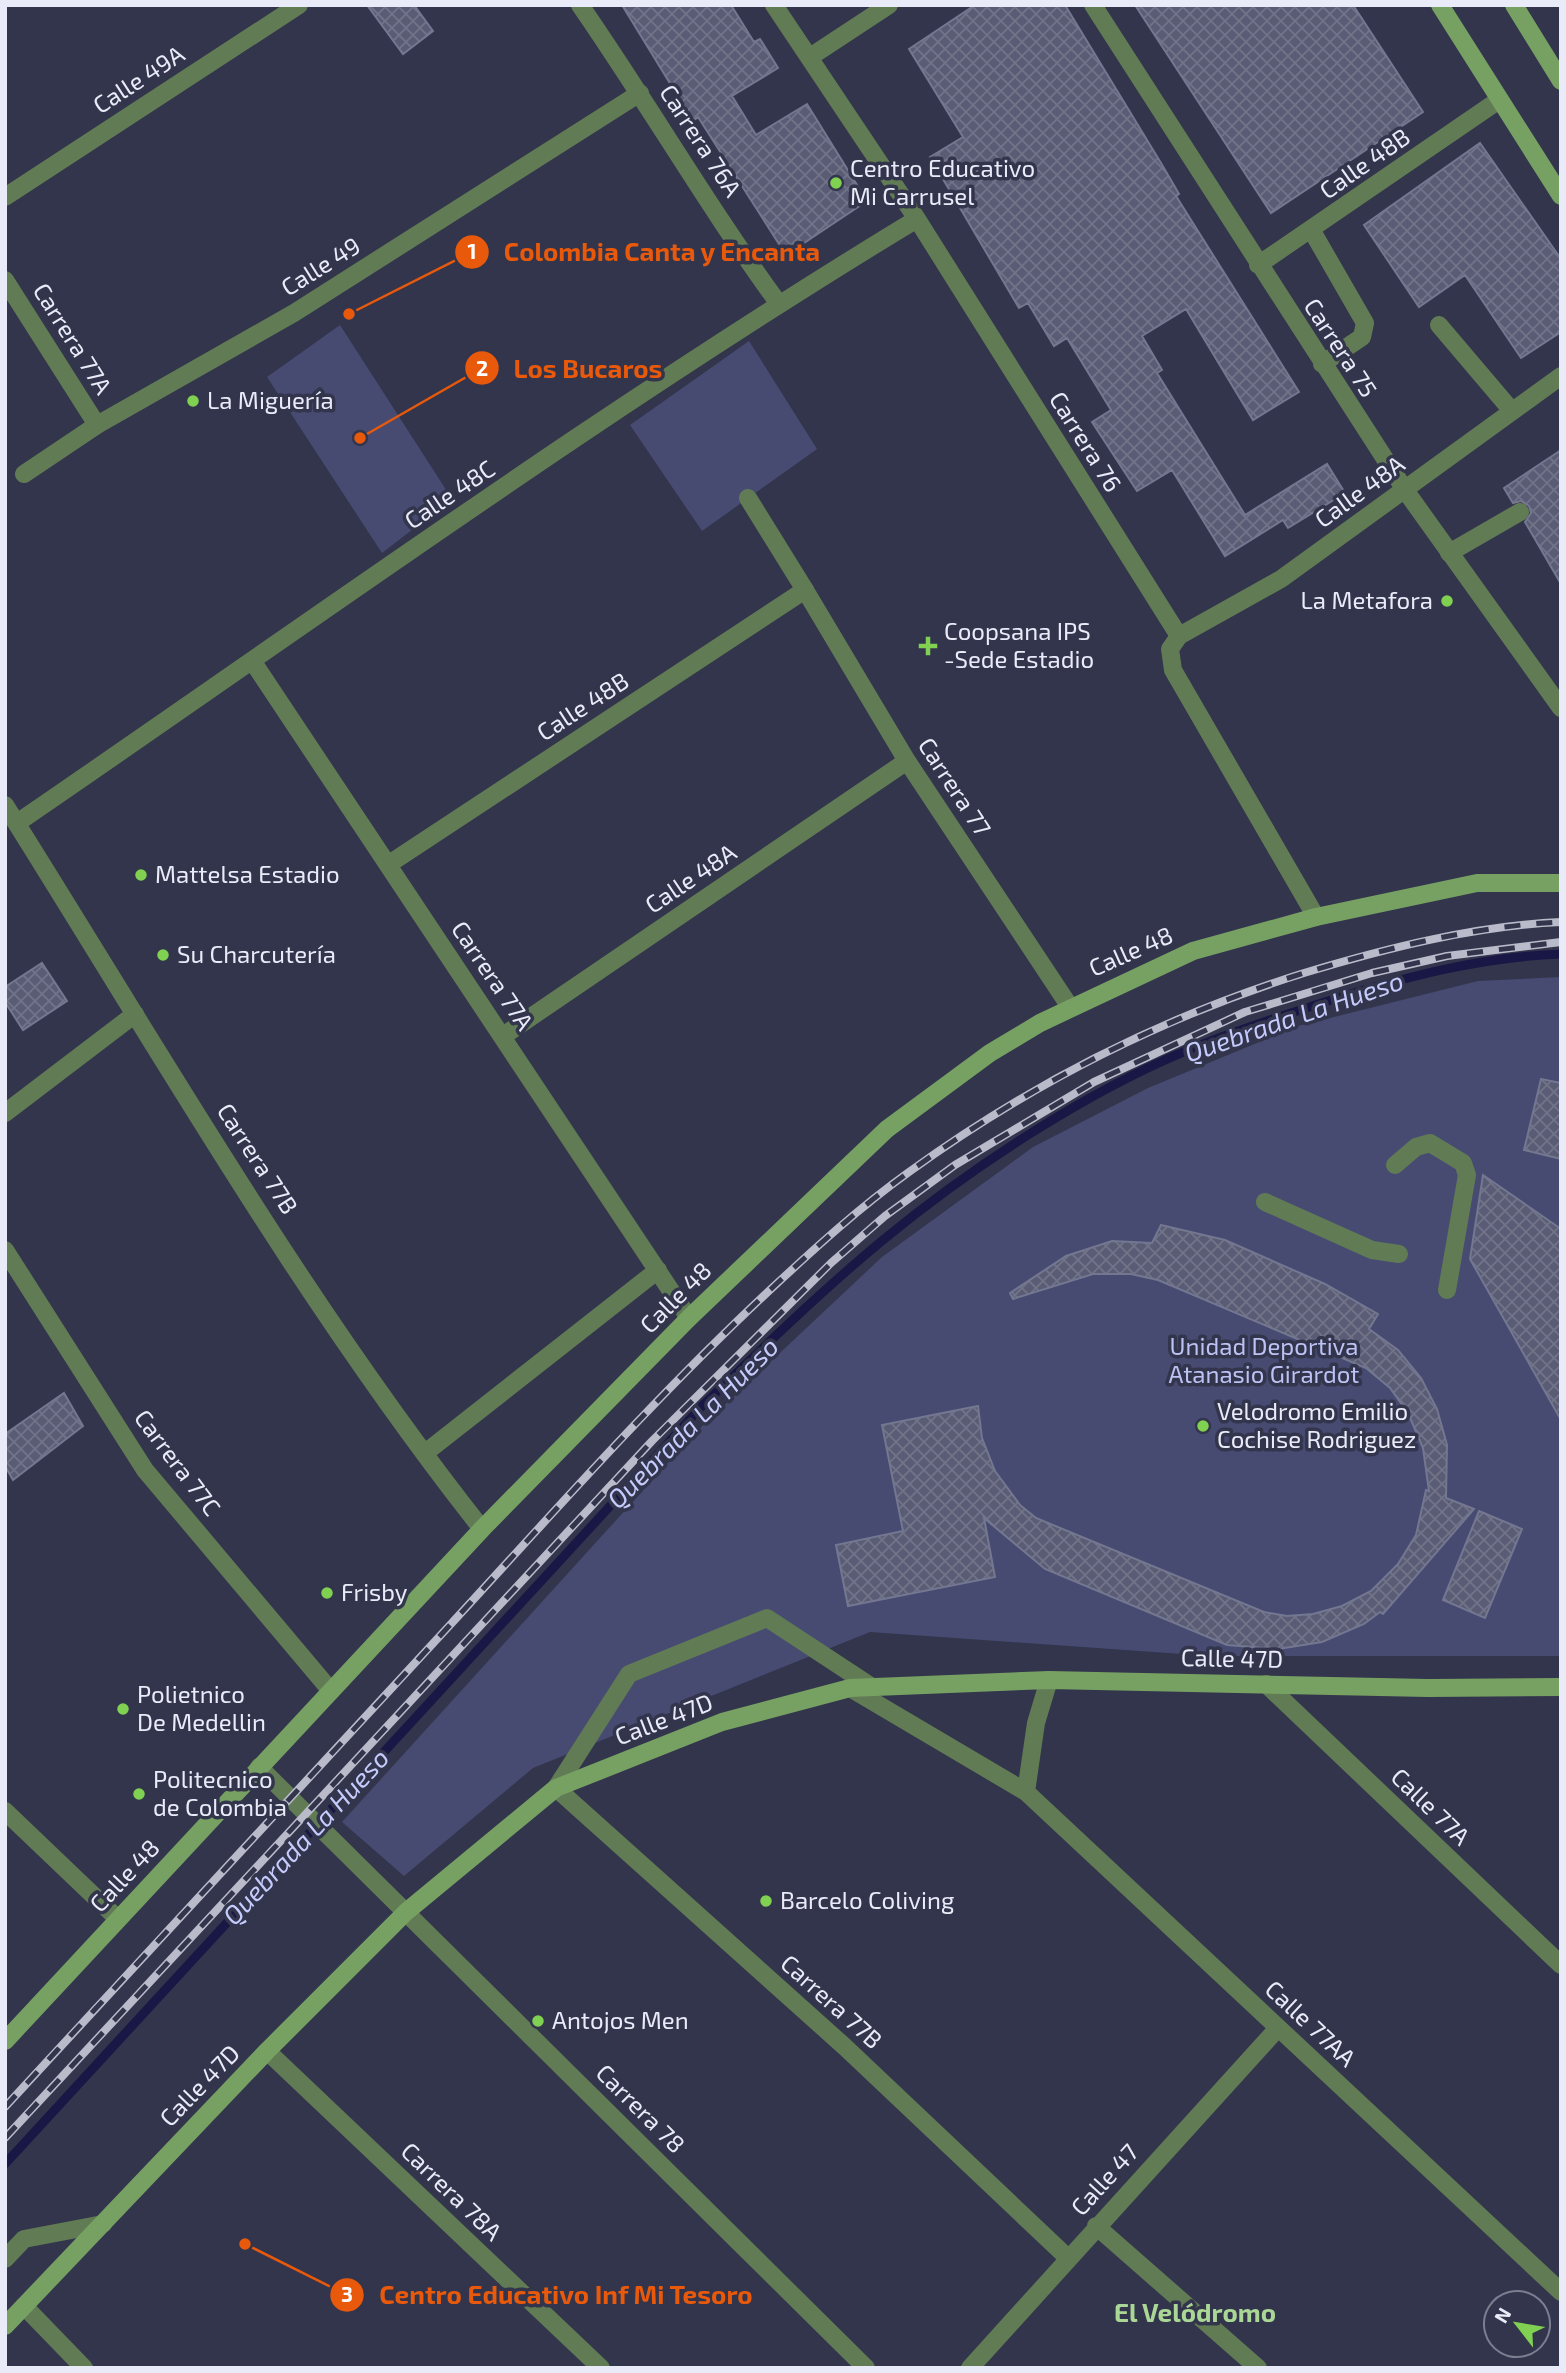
<svg xmlns="http://www.w3.org/2000/svg" width="1566" height="2373" font-family="'Exo 2',sans-serif">
<style>
.park{fill:#474b72}
.lines{fill:none;stroke-linecap:round;stroke-linejoin:round}
.stream{stroke:#191746;stroke-width:9}
.building{fill:url(#building-cross-hatch);stroke:#737790;stroke-width:2}
.service{stroke:#617b54;stroke-width:18}
.minor{stroke:#617b54;stroke-width:18}
.tertiary{stroke:#617b54;stroke-width:18}
.secondary{stroke:#77a063;stroke-width:18}
.rail-casing{stroke:#b9bbcb;stroke-width:8}
.rail{stroke:#32354b;stroke-width:5;stroke-dasharray:16;stroke-linecap:butt}
.poi-dot{fill:#80d051;stroke:#32354b;stroke-width:2.5}
.labels{text-anchor:middle;stroke-width:7;stroke-linejoin:round;paint-order:stroke}
.street-label{font-size:24px;fill:#e9ebf9;stroke:#32354b}
.poi-label{font-size:24px;fill:#e9ebf9;stroke:#32354b;text-anchor:start}
.park-label{font-size:24px;fill:#bcc2f3;stroke:#32354b}
.water-label{font-size:26px;font-style:italic;fill:#c5cbfc;stroke:#32354b}
.neighbourhood-label{font-size:26px;font-weight:bold;fill:#abd796;stroke:#32354b}
.leader{fill:none;stroke:#e8590c;stroke-width:2.5}
.callout-dot{fill:#e8590c;stroke:#32354b;stroke-width:2.5}
.mark-label{font-size:21px;text-anchor:middle;font-weight:bold;fill:#fff}
.callout-label{font-size:26px;text-anchor:middle;font-weight:bold;fill:#e8590c;stroke:#32354b;stroke-width:7;stroke-linejoin:round;paint-order:stroke}
</style>
<defs>
<pattern id="building-cross-hatch" width="8" height="8" patternUnits="userSpaceOnUse" patternTransform="scale(1.75)"><rect width="8" height="8" fill="#595c74"/><path d="M0 0l8 8M0 8l8-8" fill="none" stroke="#717489"/></pattern>
</defs>
<rect width="100%" height="100%" fill="#32354b"/>
<!-- park -->
<path class="park" d="M 340,325 L 452,499 L 382,553 L 267,377 Z
M 749,341 L 817,449 L 702,531 L 630,425 Z
M 1561,977 L 1561,1656 L 1210,1656 L 870,1632 L 533,1768 L 404,1876 L 342,1822 L 698,1430 L 882,1257 L 1033,1147 L 1148,1088 L 1298,1026 L 1478,981 Z"/>
<g class="lines">
<!-- stream -->
<path class="stream" d="M 5,2164 L 703,1405 C 762,1349 820,1292 883,1240 C 969,1169 1084,1093 1188,1050 C 1234,1031 1281,1016 1328,1001 C 1405,977 1480,957 1561,954"/>
</g>
<!-- building -->
<path class="building" d="M 367,5 L 414,5 L 433,31 L 403,54 Z
M 622,5 L 731,5 L 754,42 L 760,39 L 778,68 L 732,96 L 756,135 L 807,104 L 867,201 L 786,255 L 698,117 L 693,121 Z
M 975,5 L 1065,5 L 1161,163 L 1179,194 L 1176,196 L 1299,392 L 1253,420 L 1186,309 L 1142,336 L 1162,370 L 1157,373 L 1245,515 L 1327,464 L 1345,493 L 1288,528 L 1283,520 L 1225,556 L 1172,470 L 1137,491 L 1092,422 L 1111,410 L 1067,338 L 1054,346 L 1028,303 L 1019,308 L 930,157 L 963,137 L 909,49 Z
M 1135,5 L 1353,5 L 1423,112 L 1271,213 Z
M 1480,143 L 1561,259 L 1561,332 L 1521,358 L 1465,275 L 1419,307 L 1364,225 Z
M 1561,450 L 1561,584 L 1525,522 L 1531,513 L 1529,506 L 1521,501 L 1513,503 L 1504,488 Z
M 42,963 L 67,1001 L 23,1030 L 5,1002 L 5,987 Z
M 1541,1079 L 1561,1083 L 1561,1159 L 1524,1150 Z
M 1483,1175 L 1561,1229 L 1561,1420 L 1470,1259 Z
M 1161,1225 L 1225,1240 L 1325,1284 L 1378,1314 L 1369,1329 L 1398,1350 L 1421,1378 L 1437,1409 L 1447,1445 L 1446,1498 L 1474,1509 L 1383,1614 L 1380,1612 L 1364,1624 L 1322,1642 L 1278,1649 L 1227,1645 L 1045,1569 L 984,1518 L 995,1577 L 848,1606 L 836,1545 L 903,1531 L 882,1425 L 978,1406 L 982,1438 L 995,1471 L 1020,1505 L 1036,1518 L 1264,1612 L 1287,1616 L 1313,1614 L 1342,1606 L 1371,1591 L 1398,1564 L 1416,1535 L 1426,1490 L 1429,1491 L 1423,1448 L 1408,1413 L 1390,1388 L 1366,1368 L 1158,1280 L 1131,1274 L 1093,1274 L 1013,1299 L 1010,1293 L 1066,1256 L 1112,1241 L 1152,1243 Z
M 64,1393 L 83,1426 L 13,1480 L 5,1466 L 5,1434 Z
M 1479,1511 L 1522,1529 L 1485,1618 L 1443,1600 Z"/>
<g class="lines">
<!-- service -->
<path class="service" d="M 1312,231 L 1365,323 L 1362,337 L 1322,364
M 1439,325 L 1512,411
M 24,474 L 97,425
M 748,498 L 805,590
M 1449,553 L 1520,512
M 1395,1165 L 1416,1147 L 1430,1143 L 1463,1163 L 1467,1175 L 1447,1290
M 1265,1202 L 1372,1250 L 1399,1254
M 556,1788 L 629,1674 L 767,1618 L 872,1687
M 5,2259 L 24,2239 L 103,2224"/>
<!-- minor -->
<path class="minor" d="M 580,5 C 648,103 708,207 779,304
M 774,5 L 917,219 L 1179,636 L 1170,649 L 1173,670 L 1316,917
M 1093,5 L 1405,490 L 1561,708
M 810,57 L 889,5
M 5,197 L 299,5
M 1258,265 L 1499,100
M 5,280 L 97,425 L 294,313 L 640,93
M 1179,636 L 1281,579 L 1561,376
M 253,662 L 689,1318
M 5,805 C 158,1048 304,1304 482,1529
M 17,823 C 315,619 608,406 917,219
M 389,864 L 805,590 L 907,761 L 1070,1007
M 503,1036 L 907,761
M 5,1113 L 135,1014
M 5,1250 L 145,1470 L 331,1691
M 425,1453 L 658,1270
M 1266,1684 L 1561,1965
M 850,1688 L 1026,1792 L 1561,2292
M 556,1788 L 845,2047 L 1068,2258
M 1026,1792 L 1036,1723 L 1049,1680
M 5,1811 L 118,1919
M 267,2051 L 601,2368
M 1096,2226 L 1258,2368
M 24,2306 L 84,2368
M 970,2368 L 1278,2028"/>
<!-- tertiary -->
<path class="tertiary" d="M 259,1767 L 866,2368"/>
<!-- secondary -->
<path class="secondary" d="M 1440,5 L 1561,196
M 1514,5 L 1561,81
M 5,2041 L 482,1529 L 689,1318 L 887,1129 L 990,1053 L 1040,1023 L 1193,951 L 1316,917 L 1477,883 L 1561,883
M 5,2326 L 267,2051 L 406,1912 L 556,1788 L 722,1722 L 850,1688 L 1049,1680 L 1428,1688 L 1561,1687"/>
<defs>
<path id="rail" d="M 5,2107 C 153,1946 302,1786 450,1625 C 555,1511 657,1395 771,1289 C 815,1248 860,1207 909,1172 C 1029,1085 1163,1017 1304,973 C 1387,948 1474,926 1561,922
M 5,2138 L 652,1441 L 831,1263 L 885,1216 L 955,1165 L 1094,1082 L 1245,1012 L 1372,973 L 1447,956 L 1561,942"/>
</defs>
<!-- rail casing -->
<use href="#rail" class="rail-casing"/>
<!-- rail -->
<use href="#rail" class="rail"/>
</g>
<!-- markers -->
<g class="poi-dot">
<circle cx="836" cy="183" r="7"/>
<circle cx="193" cy="401" r="7"/>
<circle cx="1447" cy="601" r="7"/>
<path d="M924.5 635.5h7v7h7v7h-7v7h-7v-7h-7v-7h7z"/>
<circle cx="141" cy="875" r="7"/>
<circle cx="163" cy="955" r="7"/>
<circle cx="1203" cy="1426" r="7"/>
<circle cx="327" cy="1593" r="7"/>
<circle cx="123" cy="1709" r="7"/>
<circle cx="139" cy="1794" r="7"/>
<circle cx="766" cy="1901" r="7"/>
<circle cx="538" cy="2021" r="7"/>
</g>
<g class="labels">
<!-- street labels -->
<g class="street-label">
<text transform="translate(139 80) rotate(-33)" y="8">Calle 49A</text>
<text transform="translate(700 141) rotate(57)" y="8">Carrera 76A</text>
<text transform="translate(1365 164) rotate(-35)" y="8">Calle 48B</text>
<text transform="translate(321 267) rotate(-32)" y="8">Calle 49</text>
<text transform="translate(72 339) rotate(58)" y="8">Carrera 77A</text>
<text transform="translate(1340 348) rotate(57)" y="8">Carrera 75</text>
<text transform="translate(1085 442) rotate(58)" y="8">Carrera 76</text>
<text transform="translate(1360 492) rotate(-36)" y="8">Calle 48A</text>
<text transform="translate(450 495) rotate(-34)" y="8">Calle 48C</text>
<text transform="translate(583 707) rotate(-33)" y="8">Calle 48B</text>
<text transform="translate(954 787) rotate(57)" y="8">Carrera 77</text>
<text transform="translate(691 879) rotate(-34)" y="8">Calle 48A</text>
<text transform="translate(1131 952) rotate(-24)" y="8">Calle 48</text>
<text transform="translate(492 976) rotate(56)" y="8">Carrera 77A</text>
<text transform="translate(257 1159) rotate(57)" y="8">Carrera 77B</text>
<text transform="translate(676 1298) rotate(-45)" y="8">Calle 48</text>
<text transform="translate(177 1463) rotate(53)" y="8">Carrera 77C</text>
<text transform="translate(1232 1659) rotate(1)" y="8">Calle 47D</text>
<text transform="translate(664 1720) rotate(-21)" y="8">Calle 47D</text>
<text transform="translate(1430 1807) rotate(44)" y="8">Calle 77A</text>
<text transform="translate(125 1876) rotate(-47)" y="8">Calle 48</text>
<text transform="translate(831 2002) rotate(42)" y="8">Carrera 77B</text>
<text transform="translate(1310 2024) rotate(43)" y="8">Calle 77AA</text>
<text transform="translate(200 2086) rotate(-46)" y="8">Calle 47D</text>
<text transform="translate(640 2109) rotate(45)" y="8">Carrera 78</text>
<text transform="translate(1105 2180) rotate(-48)" y="8">Calle 47</text>
<text transform="translate(451 2192) rotate(44)" y="8">Carrera 78A</text>
</g>
<!-- poi labels -->
<g class="poi-label">
<text x="850" y="177">Centro Educativo<tspan x="850" dy="28">Mi Carrusel</tspan></text>
<text x="207" y="409">La Miguería</text>
<text x="1433" y="609" text-anchor="end">La Metafora</text>
<text x="944" y="640">Coopsana IPS<tspan x="944" dy="28">-Sede Estadio</tspan></text>
<text x="155" y="883">Mattelsa Estadio</text>
<text x="177" y="963">Su Charcutería</text>
<text x="1217" y="1420">Velodromo Emilio<tspan x="1217" dy="28">Cochise Rodriguez</tspan></text>
<text x="341" y="1601">Frisby</text>
<text x="137" y="1703">Polietnico<tspan x="137" dy="28">De Medellin</tspan></text>
<text x="153" y="1788">Politecnico<tspan x="153" dy="28">de Colombia</tspan></text>
<text x="780" y="1909">Barcelo Coliving</text>
<text x="552" y="2029">Antojos Men</text>
</g>
<!-- park labels -->
<g class="park-label">
<text x="1264" y="1355">Unidad Deportiva<tspan x="1264" dy="28">Atanasio Girardot</tspan></text>
</g>
<!-- water labels -->
<g class="water-label">
<text transform="translate(1294 1017) rotate(-19)" y="9">Quebrada La Hueso</text>
<text transform="translate(693 1423) rotate(-45)" y="9">Quebrada La Hueso</text>
<text transform="translate(306 1837) rotate(-47)" y="9">Quebrada La Hueso</text>
</g>
<!-- neighbourhood labels -->
<g class="neighbourhood-label">
<text x="1195" y="2322">El Velódromo</text>
</g>
</g>
<!-- callouts -->
<path class="leader" d="M349 314L472 252M360 438L482 368M245 2244L347 2295"/>
<g class="callout-dot">
<circle cx="349" cy="314" r="7"/>
<circle cx="360" cy="438" r="7"/>
<circle cx="245" cy="2244" r="7"/>
<circle cx="472" cy="252" r="18"/>
<circle cx="482" cy="368" r="18"/>
<circle cx="347" cy="2295" r="18"/>
</g>
<g class="mark-label">
<text x="472" y="259">1</text>
<text x="482" y="376">2</text>
<text x="347" y="2302">3</text>
</g>
<g class="callout-label">
<text x="662" y="261">Colombia Canta y Encanta</text>
<text x="588" y="378">Los Bucaros</text>
<text x="566" y="2304">Centro Educativo Inf Mi Tesoro</text>
</g>
<!-- border -->
<rect width="1566" height="2373" fill="none" stroke="#e9ebf9" stroke-width="14"/>
<!-- north arrow -->
<g transform="translate(1517 2324) rotate(301)"><circle r="33" fill="#32354b" stroke="#7b7e91" stroke-width="2"/>
<path d="M0-5L12 26L0 18L-12 26Z" fill="#80d051"/>
<text y="-10" font-size="19" font-weight="bold" text-anchor="middle" fill="#e9ebf9">N</text>
</g>
</svg>
